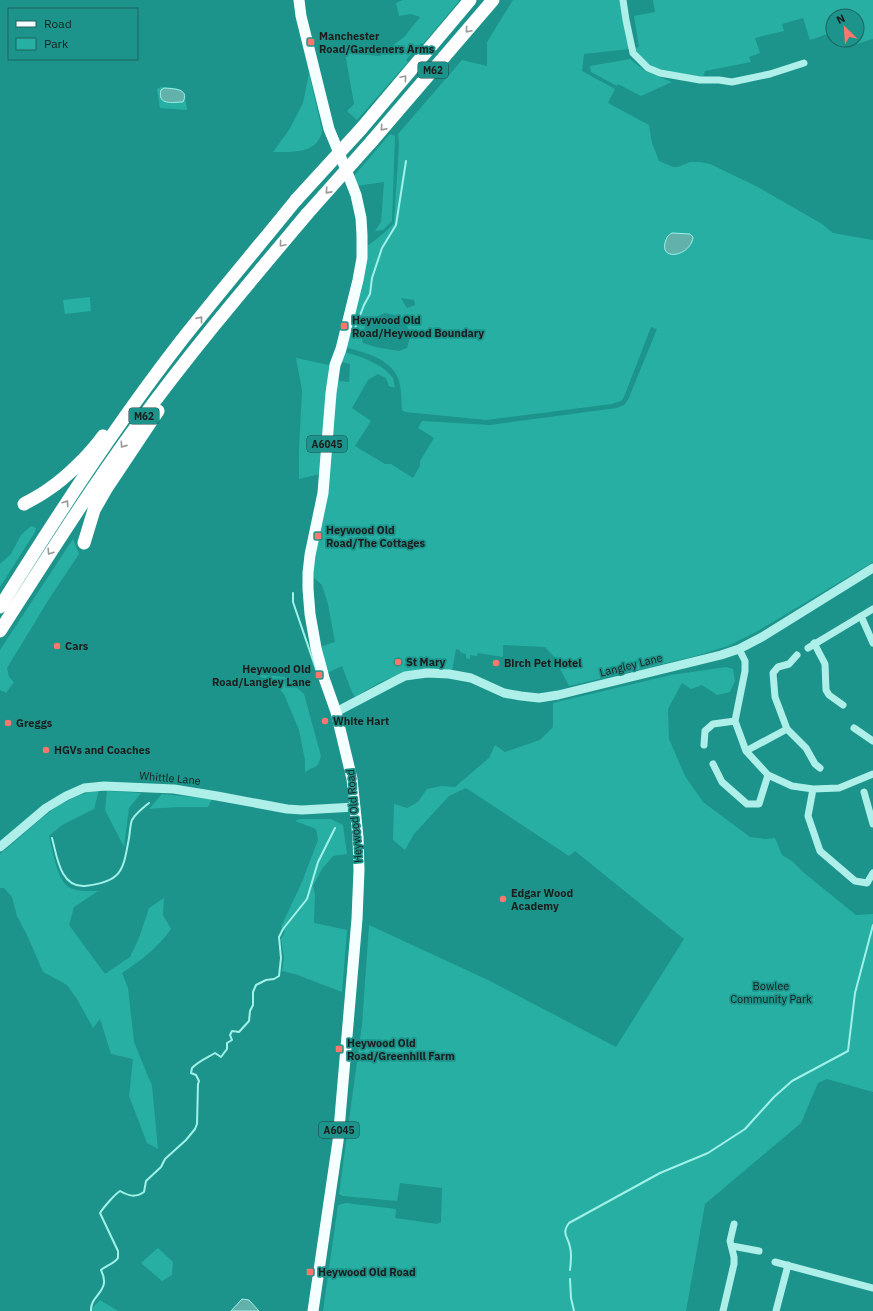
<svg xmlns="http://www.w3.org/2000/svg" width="873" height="1311" font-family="'IBM Plex Sans',sans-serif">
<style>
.green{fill:#28afa3;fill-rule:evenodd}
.water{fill:#63b1ab;stroke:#a1f1e9}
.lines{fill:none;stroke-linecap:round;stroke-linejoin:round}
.stream{stroke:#a1f1e9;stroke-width:2}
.minor{stroke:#aeefe9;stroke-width:7}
.tertiary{stroke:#aeefe9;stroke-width:9}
.primary{stroke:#f6ffff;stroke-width:11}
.motorway{stroke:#fff;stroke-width:13}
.motorway-bridge{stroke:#fff;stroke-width:13}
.oneway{stroke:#999}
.poi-dot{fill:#ff776c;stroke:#1c948b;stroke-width:1.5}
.labels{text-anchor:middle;stroke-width:3.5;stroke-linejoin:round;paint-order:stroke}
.shield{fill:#1c948b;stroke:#1d413e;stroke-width:1}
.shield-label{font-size:10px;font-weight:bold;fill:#1d1d1d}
.poi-label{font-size:11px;font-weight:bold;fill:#1d1d1d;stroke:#1c948b;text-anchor:start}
.street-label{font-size:11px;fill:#1d1d1d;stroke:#1c948b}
.park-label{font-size:11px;fill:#1b1d1c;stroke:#1c948b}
</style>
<rect width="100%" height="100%" fill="#1c948b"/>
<!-- green -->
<path class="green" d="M 403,0 L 460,0 L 423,44 L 421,43 L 406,60 L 408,62 L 357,120 L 347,111 L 354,104 L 345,53 L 380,56 L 405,36 L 420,17 L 411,14 L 399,16 L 396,3 Z
M 513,0 L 621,0 L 629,49 L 584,54 L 582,71 L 615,89 L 608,103 L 649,125 L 652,143 L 659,161 L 673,167 L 678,167 L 690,162 L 699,162 L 710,164 L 756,186 L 822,224 L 833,233 L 873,240 L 873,562 L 756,632 L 728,646 L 696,656 L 569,686 L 554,657 L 545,647 L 503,645 L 503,657 L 478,653 L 477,656 L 470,655 L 470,659 L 466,658 L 466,654 L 460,652 L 460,650 L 456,649 L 452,671 C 411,665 390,676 355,697 L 352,692 L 342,666 L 327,673 L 322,646 L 335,642 L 328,604 L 322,585 L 313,577 L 315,553 L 337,381 L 349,382 L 350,364 L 342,362 L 344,352 C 360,356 383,364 393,378 C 394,381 394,384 395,388 L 389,386 L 386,378 L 378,374 L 368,380 L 352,408 L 371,421 L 355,446 L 385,464 L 391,464 L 413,478 L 420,466 L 420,461 L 434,438 L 418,428 L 422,421 L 490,425 L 617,408 L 624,405 L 628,400 L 657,329 L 651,327 L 624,397 L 621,401 L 612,404 L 486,420 L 405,412 L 402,410 C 401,400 402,388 398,378 C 390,358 363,352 345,347 L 366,247 L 384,233 L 394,223 L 399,145 L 398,134 L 462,60 L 487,66 L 487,42 ZM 672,233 L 692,241 L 689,247 L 684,251 L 665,243 L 668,235 ZM 401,298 L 414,300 L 415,305 L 407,308 ZM 385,313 L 399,316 L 406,324 L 411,334 L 407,348 L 399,351 L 375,347 L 363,343 L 361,335 L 368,320 Z
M 653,0 L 873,0 L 873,39 L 850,46 L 848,40 L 857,40 L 857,16 L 833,16 L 833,32 L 810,40 L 803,18 L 782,24 L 784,31 L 755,38 L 760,53 L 749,57 L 751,62 L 705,71 L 703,77 C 690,75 662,73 652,66 C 645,61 639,54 634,48 L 639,47 L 634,16 L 655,12 Z
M 630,59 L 645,71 L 672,82 L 641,96 L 618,84 L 617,86 L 591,72 L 590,66 Z
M 309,73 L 322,130 C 319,154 292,152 273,152 L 289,130 L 303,103 Z
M 161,87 C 181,88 185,87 187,110 L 160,108 L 157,89 Z
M 390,134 L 395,136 L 392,221 L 383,230 L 375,231 L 381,222 L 384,182 L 356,186 L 353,177 Z
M 90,297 L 91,311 L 65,314 L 63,300 Z
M 296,358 L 329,365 L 320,474 L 299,479 L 299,450 L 302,390 Z
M 31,526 L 36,528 L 35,532 L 0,587 L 0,564 L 11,554 L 21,535 Z
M 73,539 L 79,554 L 49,599 L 7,668 L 9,677 L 14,682 L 6,693 L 0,690 L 0,650 Z
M 726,667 L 733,669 L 735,681 L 730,692 L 717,695 L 702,685 L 691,689 L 682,683 L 668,709 L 669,739 L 685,776 L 703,802 L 750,837 L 766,839 L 775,838 L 782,855 L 792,861 L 803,872 L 856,915 L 873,914 L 873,1092 L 827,1079 L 818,1083 L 801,1123 L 705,1204 L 686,1311 L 323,1311 L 338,1205 L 346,1203 L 396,1209 L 395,1218 L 437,1224 L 441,1222 L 442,1188 L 400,1183 L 397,1201 L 343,1196 L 339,1194 L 362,1025 L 369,925 L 488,980 L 616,1047 L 684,939 L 575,851 L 569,856 L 466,788 L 449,796 L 414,834 L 405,850 L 393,840 L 394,804 L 407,808 L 418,802 L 427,789 L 441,786 L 455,787 L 489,758 L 495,745 L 505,752 L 540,740 L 553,727 L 553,703 L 671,675 Z
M 251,674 L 285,677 L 304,694 L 321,756 L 318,765 L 305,772 L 305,760 L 299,730 L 284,694 L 271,680 Z
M 99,790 L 94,809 L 62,825 L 49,836 C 52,848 57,878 67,886 C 75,892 88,891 98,891 L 74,907 L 69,925 L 105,974 L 130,957 L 139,938 L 149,908 L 164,898 L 163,915 L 171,929 C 158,948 141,960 122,973 L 128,988 L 134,1042 L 152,1086 L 158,1149 L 147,1143 L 129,1096 L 133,1059 L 111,1054 L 100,1019 L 93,1028 L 77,999 L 67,985 L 43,972 L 27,935 L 17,916 L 12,897 L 4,888 L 0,888 L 0,854 C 34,828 54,798 99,790 Z
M 107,791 L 141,793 L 129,808 L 124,847 L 105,810 Z
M 162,794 L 212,799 L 208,807 L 178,807 L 149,809 Z
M 300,819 L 331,819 L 343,825 L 347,854 L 333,856 L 322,869 L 313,886 L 315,895 L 314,923 L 347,930 L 342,992 L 295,974 L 282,971 L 284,958 L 281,939 L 285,932 L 281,927 L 302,882 L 318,840 L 316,829 L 295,821 Z
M 158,1248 L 173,1262 L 172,1275 L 162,1281 L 141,1263 Z
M 100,1300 L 118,1311 L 92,1311 L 93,1307 Z"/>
<!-- water -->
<path class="water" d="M 164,88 C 173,89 190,88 183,102 C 173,102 157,106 161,90 Z
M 672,233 L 690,234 L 693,237 C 691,257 657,262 666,240 C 667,237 668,235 672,233 Z
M 242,1299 L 249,1300 L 259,1311 L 231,1311 Z"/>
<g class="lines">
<!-- stream -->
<path class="stream" d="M 352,336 L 364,305 L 370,294 L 372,278 L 382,248 L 396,225 L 406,161
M 293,593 L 293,602 L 317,672
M 52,838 C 57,856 60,888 85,886 C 122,882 123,871 129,838 C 130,833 130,825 132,820 C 136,813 143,808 149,803
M 570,1270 C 571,1262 572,1254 570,1247 C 568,1236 561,1234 569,1223 L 660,1173 L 708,1153 L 745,1129 L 774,1097 L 792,1081 L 848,1051 L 855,993 L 873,925
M 570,1279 L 571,1298 L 574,1311
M 91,1311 C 90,1294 112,1292 101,1270 C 106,1266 115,1263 118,1258 L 118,1251 L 100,1213 C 103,1208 115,1194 120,1191 C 129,1196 135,1198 144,1192 L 146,1181 L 161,1167 L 165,1159 L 186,1140 L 195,1129 L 197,1124 L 198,1084 L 199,1081 L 196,1075 L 191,1073 L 192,1068 C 199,1061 207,1058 215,1053 L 221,1057 L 227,1049 L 227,1043 L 232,1040 L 230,1035 L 232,1031 L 239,1032 L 249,1021 L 250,1011 L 253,1005 L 253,992 L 256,985 L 266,980 L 274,979 L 279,976 L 281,958 L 279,937 L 283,929 L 307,899 L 318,862 L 335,828"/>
<!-- minor -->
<path class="minor" d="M 623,0 L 626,20 L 633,53 L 648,68 L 660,73 L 700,80 L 719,80 L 732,82 L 770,74 L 804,63
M 861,616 L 873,643
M 814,643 L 825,664 L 826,690 L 829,695 L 843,705
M 808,648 L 873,609
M 739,649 L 745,661 L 745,671 L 735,721 L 746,751 L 768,775 L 792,786 L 813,789 L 839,788 L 873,774
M 797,655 L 789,664 L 778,667 L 773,673 L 775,697 L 787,729 L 806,748 L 815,764 L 820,768
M 854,728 L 873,741
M 704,745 L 705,731 L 713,724 L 735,721
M 746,751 L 787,729
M 713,764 L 722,782 L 747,804 L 759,804 L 768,775
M 813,789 L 808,816 L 820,851 L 855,881 L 867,883 L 873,873
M 864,792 L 873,824
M 732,1246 L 759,1251
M 775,1262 L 873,1288
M 723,1311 L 734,1264 L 734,1257 L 730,1241 L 734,1224
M 776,1311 L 788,1265"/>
<!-- tertiary -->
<path class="tertiary" d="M 336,712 L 395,681 L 405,676 L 427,673 L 449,674 L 471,678 L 504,693 L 521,696 L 539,698 L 558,695 L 721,655 L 739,649 L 762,637 L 873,568
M 0,847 L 46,808 L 66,796 L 84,788 L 104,786 L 174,789 L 217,796 L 287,809 L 302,810 L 355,807"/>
<!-- primary -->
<path class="primary" d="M 299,0 L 301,16 L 329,129 L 349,177 L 356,195 L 361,218 L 362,235 L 362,258 L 358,280 L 341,349 L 335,365 L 331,393 L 323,493 L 310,555 L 308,573 L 308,589 L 310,614 L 316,648 L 324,678 L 336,712 L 352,779 L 358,837 L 359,870 L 357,919 L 338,1141 L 313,1311"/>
<!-- motorway -->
<path class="motorway" d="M 361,129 L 470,0
M 372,141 L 493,0
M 24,504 C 33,499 41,495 49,489 C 67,477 90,454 103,436
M 84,543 L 94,510 L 106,489 L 158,411
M 0,607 C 57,516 115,426 181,341 C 218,294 258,247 296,200
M 0,631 C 45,561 89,491 138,424 C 191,351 249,283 307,214"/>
<!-- motorway-bridge -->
<path class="motorway-bridge" d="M 296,200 L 361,129
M 307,214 L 372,141"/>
</g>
<!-- one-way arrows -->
<defs><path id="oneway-chevron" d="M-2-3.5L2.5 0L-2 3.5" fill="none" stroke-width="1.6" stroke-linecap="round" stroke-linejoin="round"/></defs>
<g class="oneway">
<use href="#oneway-chevron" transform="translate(468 30) rotate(131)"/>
<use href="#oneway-chevron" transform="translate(404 78) rotate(-50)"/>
<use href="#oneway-chevron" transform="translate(383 128) rotate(131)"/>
<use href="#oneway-chevron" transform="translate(328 191) rotate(132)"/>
<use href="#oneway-chevron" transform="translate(282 244) rotate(130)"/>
<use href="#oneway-chevron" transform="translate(200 319) rotate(-51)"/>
<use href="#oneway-chevron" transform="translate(123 445) rotate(125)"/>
<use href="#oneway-chevron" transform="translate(66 503) rotate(-56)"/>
<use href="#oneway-chevron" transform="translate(50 552) rotate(123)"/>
</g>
<!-- markers -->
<g class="poi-dot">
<rect x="307" y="38" width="8" height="8" rx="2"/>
<rect x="340" y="322" width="8" height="8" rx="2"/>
<rect x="314" y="532" width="8" height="8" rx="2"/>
<circle cx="57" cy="646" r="4"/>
<circle cx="398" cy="662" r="4"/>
<circle cx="496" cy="663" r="4"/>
<rect x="315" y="671" width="8" height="8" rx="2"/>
<circle cx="325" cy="721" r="4"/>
<circle cx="8" cy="723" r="4"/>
<circle cx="46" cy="750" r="4"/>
<circle cx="503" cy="899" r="4"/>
<rect x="335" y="1045" width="8" height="8" rx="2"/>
<rect x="306" y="1268" width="8" height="8" rx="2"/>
</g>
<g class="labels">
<!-- shield labels -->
<g class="shield">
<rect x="418" y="62" width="30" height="16" rx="3"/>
<rect x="129" y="408" width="30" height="16" rx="3"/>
<rect x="307" y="436" width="40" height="16" rx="3"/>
<rect x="319" y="1122" width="40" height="16" rx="3"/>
</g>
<g class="shield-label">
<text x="433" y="74">M62</text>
<text x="144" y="420">M62</text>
<text x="327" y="448">A6045</text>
<text x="339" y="1134">A6045</text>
</g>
<!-- poi labels -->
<g class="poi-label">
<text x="319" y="40">Manchester<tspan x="319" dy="13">Road/Gardeners Arms</tspan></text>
<text x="352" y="324">Heywood Old<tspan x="352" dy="13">Road/Heywood Boundary</tspan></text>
<text x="326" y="534">Heywood Old<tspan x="326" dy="13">Road/The Cottages</tspan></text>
<text x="65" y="650">Cars</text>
<text x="406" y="666">St Mary</text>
<text x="504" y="667">Birch Pet Hotel</text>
<text x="311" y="673" text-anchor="end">Heywood Old<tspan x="311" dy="13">Road/Langley Lane</tspan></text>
<text x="333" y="725">White Hart</text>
<text x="16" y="727">Greggs</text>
<text x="54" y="754">HGVs and Coaches</text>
<text x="511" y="897">Edgar Wood<tspan x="511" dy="13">Academy</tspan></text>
<text x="347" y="1047">Heywood Old<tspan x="347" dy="13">Road/Greenhill Farm</tspan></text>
<text x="318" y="1276">Heywood Old Road</text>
</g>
<!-- street labels -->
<g class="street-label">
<text transform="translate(631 665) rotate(-14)" y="4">Langley Lane</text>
<text transform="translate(170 778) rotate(5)" y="4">Whittle Lane</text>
<text transform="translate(354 816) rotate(-95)" y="4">Heywood Old Road</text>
</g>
<!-- park labels -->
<g class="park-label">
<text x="771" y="990">Bowlee<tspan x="771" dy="13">Community Park</tspan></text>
</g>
</g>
<!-- legend -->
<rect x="8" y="8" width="130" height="52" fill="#1c948b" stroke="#1c645f"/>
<rect x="16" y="21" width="20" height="6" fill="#f6ffff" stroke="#1c645f"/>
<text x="44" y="28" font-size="12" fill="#1d1d1d">Road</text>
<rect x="16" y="38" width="20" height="12" fill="#28afa3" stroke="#1c645f"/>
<text x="44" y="48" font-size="12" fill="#1d1d1d">Park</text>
<!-- north arrow -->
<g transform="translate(845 28) rotate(335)"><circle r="19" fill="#1c948b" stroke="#1c645f"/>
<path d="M0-3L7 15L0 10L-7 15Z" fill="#ff776c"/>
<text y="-6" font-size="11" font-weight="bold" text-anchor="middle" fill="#1d1d1d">N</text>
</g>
</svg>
